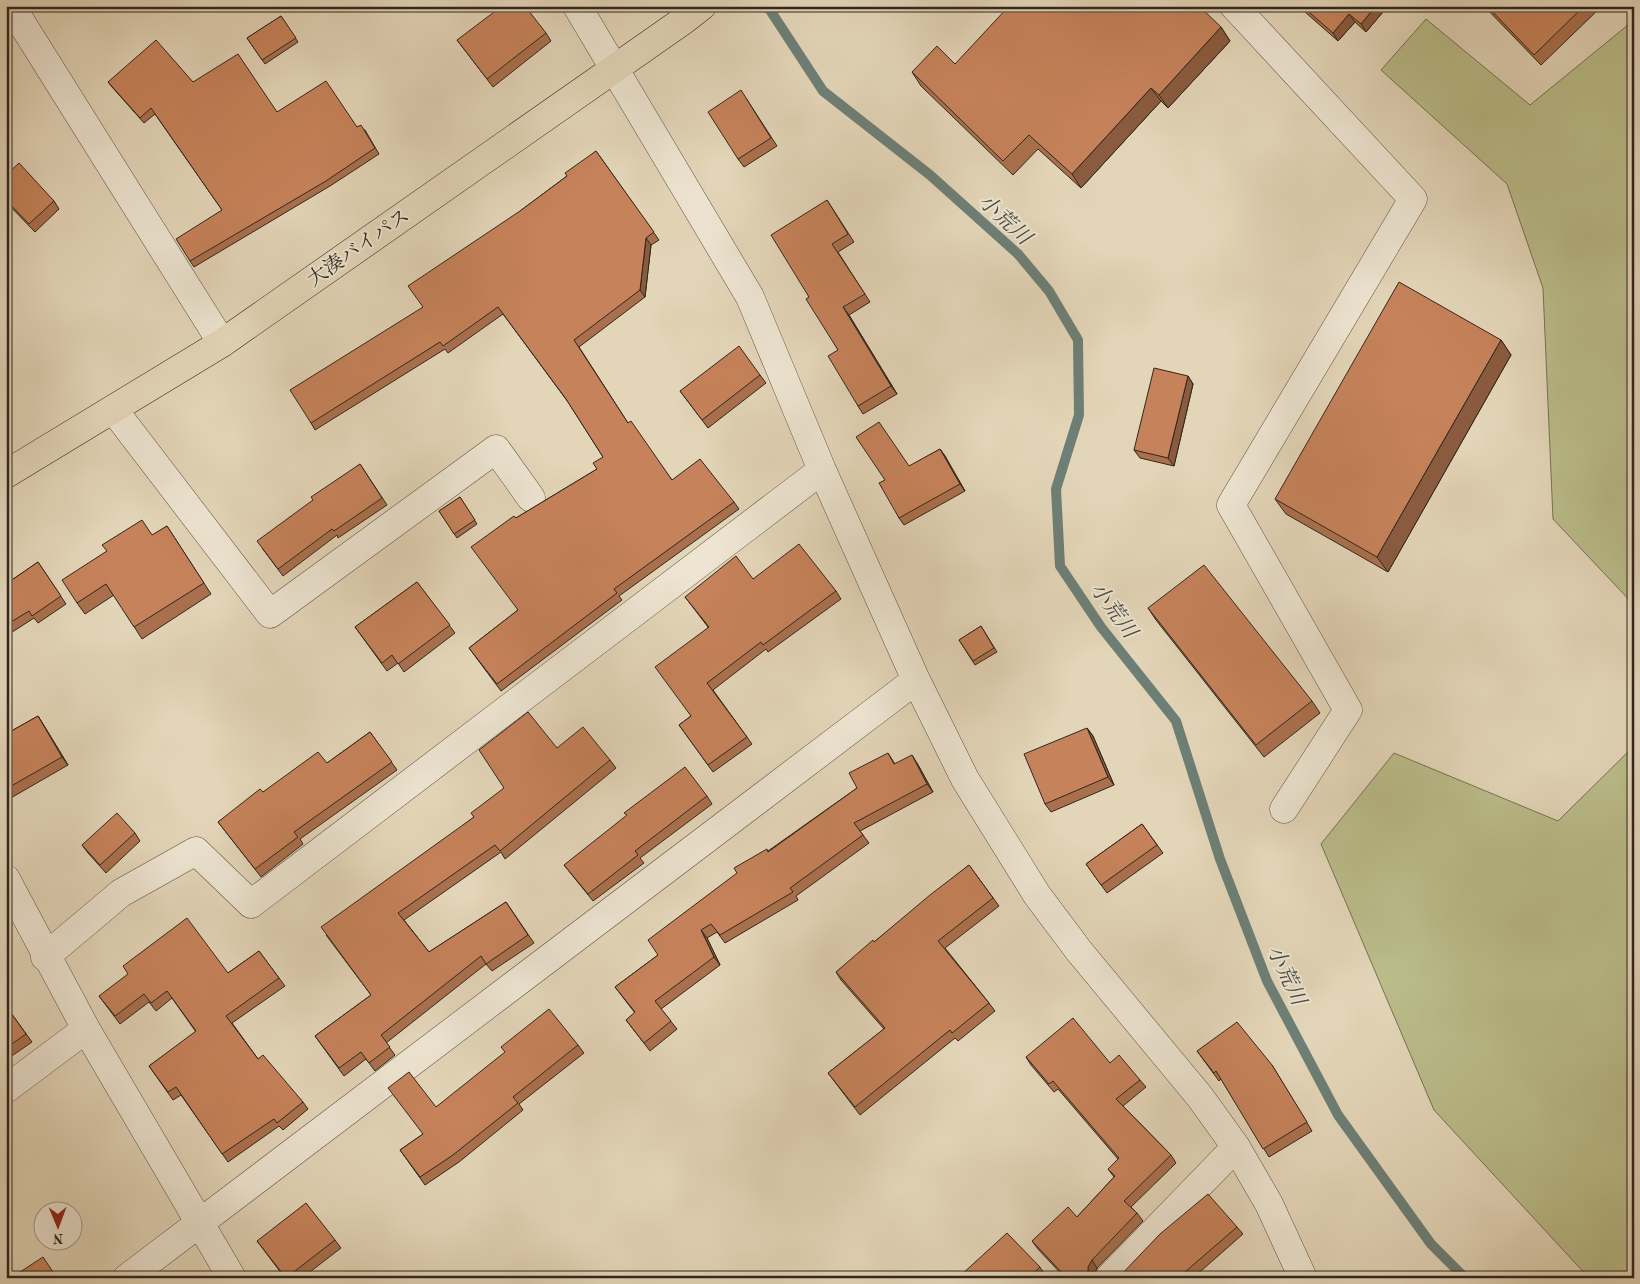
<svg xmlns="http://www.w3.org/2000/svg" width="1640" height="1284" font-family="'Old Standard TT','Noto Serif JP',serif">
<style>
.green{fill:#babc8a;stroke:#757254}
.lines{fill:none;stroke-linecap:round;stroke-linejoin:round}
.stream{stroke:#6d7f76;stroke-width:10}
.minor-casing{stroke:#5d5244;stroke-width:29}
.highway-casing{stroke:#30271e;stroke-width:29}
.minor{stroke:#ede4d1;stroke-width:28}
.highway{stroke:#e3d5b8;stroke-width:28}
.wall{fill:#aa704d;stroke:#30271e}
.shaded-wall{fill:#8b5b3f;stroke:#30271e}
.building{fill:#c6825a;stroke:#30271e}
.labels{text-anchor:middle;stroke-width:4;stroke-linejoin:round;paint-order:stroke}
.street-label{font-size:20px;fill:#30271e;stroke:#ede4d1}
.water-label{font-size:21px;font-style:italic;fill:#494c42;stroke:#ede4d1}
</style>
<rect width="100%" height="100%" fill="#e3d5b8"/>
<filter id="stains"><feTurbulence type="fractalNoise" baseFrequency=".004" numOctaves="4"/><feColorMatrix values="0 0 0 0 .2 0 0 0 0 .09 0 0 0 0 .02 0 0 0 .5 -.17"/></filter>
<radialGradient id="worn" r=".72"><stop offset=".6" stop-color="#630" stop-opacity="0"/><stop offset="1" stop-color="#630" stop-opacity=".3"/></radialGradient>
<!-- green -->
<path class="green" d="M 1426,19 L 1530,105 L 1634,20 L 1634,605 L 1553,519 L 1543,288 L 1507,184 L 1381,70 Z
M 1634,746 L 1634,1278 L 1589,1278 L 1434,1110 L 1321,844 L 1394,753 L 1558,821 Z"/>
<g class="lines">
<!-- stream -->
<path class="stream" d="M 764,6 L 770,10 L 823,91 L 930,175 L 1018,254 L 1049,291 L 1078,340 L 1079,415 L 1056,489 L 1060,566 L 1101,627 L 1176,721 L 1220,859 L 1267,981 L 1338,1115 L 1431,1244 L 1465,1278"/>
<defs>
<path id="minor" d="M 11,6 L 222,343
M 577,6 L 750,297 L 822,470 L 916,680 L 965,779 L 1037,895 L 1079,951 L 1200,1097 L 1236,1147 L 1269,1204 L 1303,1278
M 1234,6 L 1413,199 L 1231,505 L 1348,710 L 1284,809
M 113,409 L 270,614 L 496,449 L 531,498
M 6,879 L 86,1029 L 232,1278
M 45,957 L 121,893 L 196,851 L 251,904 L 822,470
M 6,1089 L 86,1029
M 127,1278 L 916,680
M 1109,1278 L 1236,1147"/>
<path id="highway" d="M 6,474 L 222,343 L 684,20 L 702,6"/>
</defs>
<!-- minor casing -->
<use href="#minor" class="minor-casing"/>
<!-- highway casing -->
<use href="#highway" class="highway-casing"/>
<!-- minor -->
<use href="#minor" class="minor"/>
<!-- highway -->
<use href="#highway" class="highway"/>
</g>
<!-- wall -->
<path class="wall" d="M 1301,6 L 1388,6 L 1366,32 L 1355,22 L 1338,41 L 1305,12 Z
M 1484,6 L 1602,6 L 1541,65 Z
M 281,16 L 298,42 L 265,64 L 247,38 Z
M 1221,27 L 1230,41 L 1168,108 L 1161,101 L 1081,188 L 1038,149 L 1013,175 L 921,86 L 912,72 L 955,64 Z
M 546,33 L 551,41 L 493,87 L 457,40 Z
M 108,82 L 193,82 L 277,112 L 357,127 L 365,130 L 379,154 L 330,186 L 194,267 L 190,261 L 222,210 L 155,114 L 144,123 L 112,87 Z
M 746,98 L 777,146 L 744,167 L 738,159 Z
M 596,151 L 659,240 L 651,245 L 645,297 L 579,347 L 628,423 L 672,480 L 734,502 L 739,509 L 619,596 L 622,600 L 501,691 L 469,648 L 518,610 L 516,518 L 597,469 L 603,457 L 568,402 L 503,314 L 448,353 L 445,349 L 315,430 L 311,423 L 423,307 L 520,211 L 567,176 Z
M 6,175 L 54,201 L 59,209 L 35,232 L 6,202 Z
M 827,200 L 854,242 L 838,252 L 870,302 L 849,315 L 897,394 L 863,414 L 858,406 L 838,350 L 809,297 Z
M 1501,340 L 1511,355 L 1388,572 L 1286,514 L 1275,499 Z
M 760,375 L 766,383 L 708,428 L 680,391 Z
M 1188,376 L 1193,384 L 1174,466 L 1140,458 L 1134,450 Z
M 940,449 L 945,456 L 965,491 L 904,525 L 899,518 L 885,480 Z
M 360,464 L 387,505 L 338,538 L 337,535 L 283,576 L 262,548 Z
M 460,497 L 477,524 L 457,538 L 439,511 Z
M 167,526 L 211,594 L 142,639 L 114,595 L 85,614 L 77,603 L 153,535 Z
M 38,562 L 66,604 L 38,623 L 34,618 L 6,636 L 6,584 Z
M 753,579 L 836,591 L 841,599 L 768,652 L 766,649 L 713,690 L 752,744 L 713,772 L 679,725 L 691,716 L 708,627 L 685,597 Z
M 417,582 L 455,633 L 404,672 L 398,663 L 387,671 L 355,627 Z
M 1148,608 L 1312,701 L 1320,713 L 1264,757 L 1156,620 Z
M 981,626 L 997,652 L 975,665 L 959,640 Z
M 38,716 L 43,724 L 68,765 L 9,799 L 6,795 L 6,734 Z
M 1087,728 L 1093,736 L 1114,785 L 1051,812 L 1045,804 Z
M 370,732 L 397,770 L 300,839 L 303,844 L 261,877 L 218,822 L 263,792 L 327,763 Z
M 557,748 L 610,760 L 616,768 L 505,859 L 501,852 L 404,920 L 429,952 L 506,902 L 534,943 L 492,971 L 486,964 L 386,1043 L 395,1055 L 375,1071 L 366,1059 L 344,1076 L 315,1036 L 371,995 L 326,935 L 474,817 Z
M 888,753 L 895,764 L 917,763 L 933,792 L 860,831 L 869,843 L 796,896 L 798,900 L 725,943 L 717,932 L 707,938 L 720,965 L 661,1009 L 677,1029 L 650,1051 L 626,1020 L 635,1013 L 615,987 L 658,955 L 768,851 L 857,788 Z
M 707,796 L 712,804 L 640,858 L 644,863 L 593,901 L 564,865 Z
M 1142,824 L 1163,853 L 1107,893 L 1086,864 Z
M 135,833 L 140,841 L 106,873 L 88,853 L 82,845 Z
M 969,865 L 999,906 L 945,948 L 989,1003 L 995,1011 L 958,1041 L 955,1038 L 860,1115 L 828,1073 L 884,1029 L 841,980 L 836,972 L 874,942 Z
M 259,951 L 285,986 L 232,1023 L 258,1059 L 303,1102 L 308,1109 L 283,1130 L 279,1126 L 228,1162 L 181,1095 L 173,1100 L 149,1066 L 196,1032 L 172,998 L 156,1011 L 149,1002 L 120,1024 L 99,996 L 228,973 Z
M 6,1006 L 32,1042 L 6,1060 Z
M 578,1045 L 584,1053 L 519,1104 L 523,1110 L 459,1162 L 425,1185 L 400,1150 L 423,1134 L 436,1107 Z
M 1197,1051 L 1272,1065 L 1312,1131 L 1269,1157 L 1221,1079 L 1219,1081 Z
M 1026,1057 L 1110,1063 L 1140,1080 L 1146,1087 L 1123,1106 L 1171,1155 L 1176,1163 L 1131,1207 L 1137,1213 L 1143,1221 L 1097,1268 L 1094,1275 L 1094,1278 L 1065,1278 L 1038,1249 L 1032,1241 L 1077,1217 L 1114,1177 L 1108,1169 L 1118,1159 L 1058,1089 L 1054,1092 L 1031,1065 Z
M 1237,1227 L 1243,1234 L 1193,1278 L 1118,1278 Z
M 335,1240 L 341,1248 L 302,1278 L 285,1278 L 257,1241 Z
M 1040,1267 L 1045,1275 L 1042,1278 L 954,1278 L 961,1275 Z"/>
<!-- shaded-wall -->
<path class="shaded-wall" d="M 1376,6 L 1388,6 L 1366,32 L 1361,24 Z
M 1349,14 L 1355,22 L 1338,41 L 1333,33 Z
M 1221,27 L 1230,41 L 1168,108 L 1159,95 Z
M 1151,88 L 1161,101 L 1081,188 L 1072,174 Z
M 646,238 L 651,245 L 645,297 L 640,290 Z
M 843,307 L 849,315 L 897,394 L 891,386 Z
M 1501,340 L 1511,355 L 1388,572 L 1377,557 Z
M 1188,376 L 1193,384 L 1174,466 L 1168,458 Z
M 940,449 L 945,456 L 965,491 L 960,484 Z
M 38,716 L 43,724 L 68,765 L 62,757 Z
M 1087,728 L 1093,736 L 1114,785 L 1108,777 Z
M 912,755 L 917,763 L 933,792 L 927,784 Z
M 701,930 L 707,938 L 720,965 L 714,957 Z
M 1092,1260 L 1097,1268 L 1094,1275 L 1094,1278 L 1091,1278 L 1088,1274 L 1088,1267 Z"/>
<!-- building -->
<path class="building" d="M 502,6 L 525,6 L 546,33 L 487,79 L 457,40 Z
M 1009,6 L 1199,6 L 1221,27 L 1159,95 L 1151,88 L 1072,174 L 1029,135 L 1003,161 L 912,72 L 937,46 L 955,64 Z
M 1302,6 L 1376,6 L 1361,24 L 1349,14 L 1333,33 Z
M 1487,6 L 1584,6 L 1534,55 Z
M 281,16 L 296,38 L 262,60 L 247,38 Z
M 156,40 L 193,82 L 238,54 L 277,112 L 326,81 L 357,127 L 361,125 L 375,148 L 326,181 L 190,261 L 176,239 L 222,210 L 151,108 L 140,118 L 108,82 Z
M 741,90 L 771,138 L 738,159 L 708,112 Z
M 596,151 L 654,232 L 646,238 L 640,290 L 574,340 L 628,423 L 631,421 L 672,480 L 700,459 L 734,502 L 614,589 L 617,593 L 497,684 L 469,648 L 518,610 L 471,547 L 514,516 L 516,518 L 597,469 L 593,463 L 603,457 L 566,399 L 498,307 L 443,346 L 440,342 L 311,423 L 290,390 L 423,307 L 408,286 L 520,211 L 567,176 L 565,173 Z
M 19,163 L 54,201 L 29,224 L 6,200 L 6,175 Z
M 827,200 L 848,234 L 832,244 L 865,294 L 843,307 L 891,386 L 858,406 L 828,356 L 838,350 L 806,299 L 809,297 L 771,235 Z
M 1399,282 L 1501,340 L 1377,557 L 1275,499 Z
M 739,346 L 760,375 L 702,420 L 680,391 Z
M 1154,368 L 1188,376 L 1168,458 L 1134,450 Z
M 879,422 L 909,466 L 940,449 L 960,484 L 899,518 L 879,483 L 885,480 L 856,437 Z
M 360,464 L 382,498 L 334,531 L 332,529 L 278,569 L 257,541 L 313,500 L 311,497 Z
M 460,497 L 475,520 L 454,534 L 439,511 Z
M 142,520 L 152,535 L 167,526 L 204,583 L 134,627 L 106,584 L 77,603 L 62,580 L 107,551 L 102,545 Z
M 799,544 L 836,591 L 763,645 L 761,642 L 707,683 L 747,737 L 708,765 L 679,725 L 691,716 L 655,667 L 709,627 L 685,597 L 736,556 L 753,579 Z
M 38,562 L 61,596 L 32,616 L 29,611 L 6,625 L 6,584 Z
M 1204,565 L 1312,701 L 1256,745 L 1148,608 Z
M 417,582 L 450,625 L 398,664 L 392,655 L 382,663 L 355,627 Z
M 981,626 L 994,648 L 973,661 L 959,640 Z
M 528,712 L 557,748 L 583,727 L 610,760 L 500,851 L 495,845 L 398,913 L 429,952 L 506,902 L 528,935 L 486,964 L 481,956 L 381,1035 L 390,1047 L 369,1063 L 361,1052 L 339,1068 L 315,1036 L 371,995 L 321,927 L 474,817 L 471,813 L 504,788 L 479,750 Z
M 38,716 L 62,757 L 6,789 L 6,734 Z
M 1087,728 L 1108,777 L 1045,804 L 1024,754 Z
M 370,732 L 392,762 L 294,832 L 298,837 L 255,869 L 218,822 L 260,789 L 263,792 L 318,752 L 327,763 Z
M 888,753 L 894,764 L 912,755 L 927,784 L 854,823 L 863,835 L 790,888 L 793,892 L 720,935 L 711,924 L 701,930 L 714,957 L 655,1001 L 671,1021 L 644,1043 L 626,1020 L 635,1012 L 615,987 L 658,955 L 648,940 L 737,873 L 734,868 L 767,849 L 768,852 L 857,788 L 849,773 Z
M 685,767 L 707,796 L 635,851 L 638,855 L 588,894 L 564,865 L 627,815 L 624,813 Z
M 117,813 L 135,833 L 100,865 L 82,845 Z
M 1142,824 L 1157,845 L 1101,885 L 1086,864 Z
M 969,865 L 993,898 L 938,941 L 989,1003 L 952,1033 L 950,1030 L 855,1107 L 828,1073 L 885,1028 L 836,972 L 873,940 L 874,942 L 930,895 Z
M 187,918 L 228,973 L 259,951 L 279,978 L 226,1016 L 258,1059 L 263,1055 L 303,1102 L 277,1123 L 274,1119 L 222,1154 L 176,1087 L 168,1092 L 149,1066 L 196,1031 L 167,991 L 151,1003 L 144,994 L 115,1016 L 99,996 L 128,974 L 123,966 Z
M 6,1006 L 26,1034 L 6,1048 Z
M 549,1009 L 578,1045 L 513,1097 L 518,1103 L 453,1155 L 420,1177 L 400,1150 L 423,1134 L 388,1088 L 409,1072 L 436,1107 L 505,1052 L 501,1047 Z
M 1073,1018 L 1110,1063 L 1119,1055 L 1140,1080 L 1116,1099 L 1171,1155 L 1124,1201 L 1137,1213 L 1092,1260 L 1088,1267 L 1088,1274 L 1091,1278 L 1067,1278 L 1032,1241 L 1068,1207 L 1077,1217 L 1115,1176 L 1108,1169 L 1119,1158 L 1053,1081 L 1049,1084 L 1026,1057 Z
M 1237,1022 L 1272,1065 L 1307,1122 L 1263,1149 L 1216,1071 L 1214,1073 L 1197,1051 Z
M 1208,1194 L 1237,1227 L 1178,1278 L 1118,1278 L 1160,1234 Z
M 306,1203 L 335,1240 L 286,1278 L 257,1241 Z
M 1007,1233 L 1040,1267 L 1028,1278 L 954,1278 L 959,1273 L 961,1275 Z
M 43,1257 L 57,1278 L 11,1278 Z"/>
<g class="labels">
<!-- street labels -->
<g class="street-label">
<text transform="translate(358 247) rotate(-35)" y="7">大湊バイパス</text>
</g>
<!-- water labels -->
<g class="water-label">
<text transform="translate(1005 219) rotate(43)" y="7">小荒川</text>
<text transform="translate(1114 610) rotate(54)" y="7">小荒川</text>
<text transform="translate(1287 975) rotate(65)" y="7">小荒川</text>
</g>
</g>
<!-- margin -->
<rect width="1640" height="1284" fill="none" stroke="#e3d5b8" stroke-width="25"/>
<rect x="8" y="8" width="1625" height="1269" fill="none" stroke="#30271e" stroke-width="2.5"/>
<rect x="12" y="12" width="1615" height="1259" fill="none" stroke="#30271e"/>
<!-- north arrow -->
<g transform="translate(58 1226) rotate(179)"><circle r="24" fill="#ede4d1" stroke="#a19889"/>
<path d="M0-4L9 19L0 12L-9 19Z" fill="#8f2418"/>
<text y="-8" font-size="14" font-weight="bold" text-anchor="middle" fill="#30271e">N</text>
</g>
<rect width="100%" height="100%" filter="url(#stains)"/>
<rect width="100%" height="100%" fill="url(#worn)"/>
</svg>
